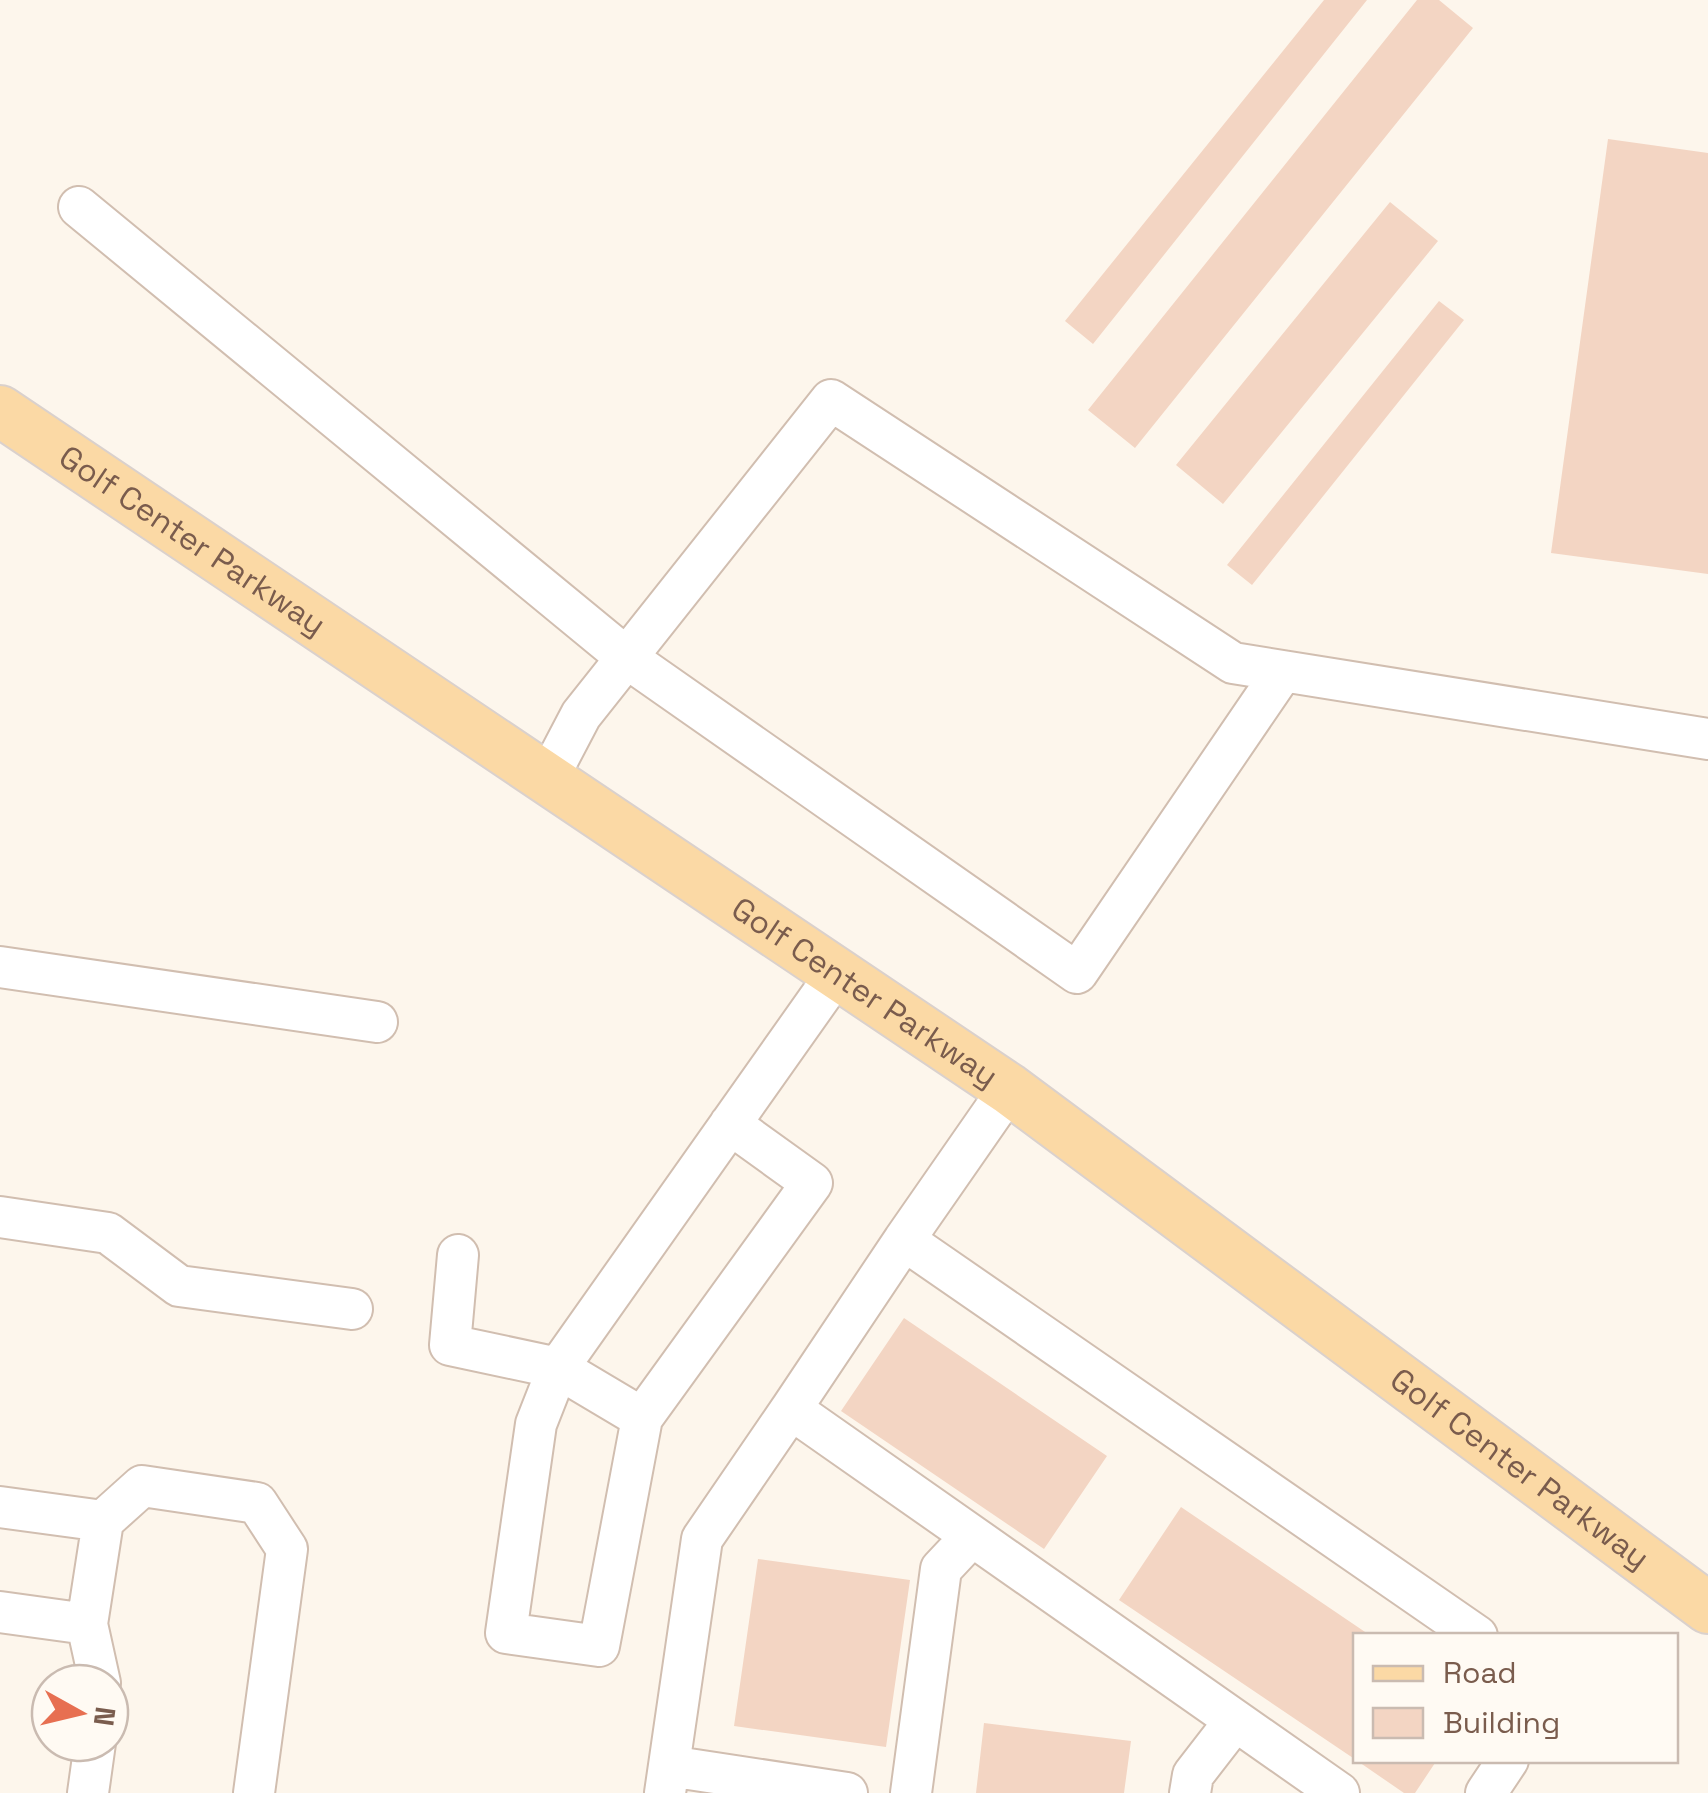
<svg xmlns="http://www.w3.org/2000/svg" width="1708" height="1793" font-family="'Space Grotesk',sans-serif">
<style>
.building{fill:#f3d5c3}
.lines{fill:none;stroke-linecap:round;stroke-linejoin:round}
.minor-casing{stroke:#d1beb0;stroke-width:44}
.major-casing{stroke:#dad1cd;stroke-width:54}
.minor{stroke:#fff;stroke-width:40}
.major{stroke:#fbd9a5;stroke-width:50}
.labels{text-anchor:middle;stroke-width:10;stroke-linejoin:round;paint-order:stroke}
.street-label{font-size:32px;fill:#7a5c4d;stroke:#fffaf3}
</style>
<rect width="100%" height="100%" fill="#fdf6ec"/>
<!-- building -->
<path class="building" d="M 1324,0 L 1367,0 L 1093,344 L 1065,321 Z
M 1417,0 L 1439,0 L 1473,28 L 1135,448 L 1088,410 Z
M 1608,139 L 1708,153 L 1708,574 L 1551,553 Z
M 1390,202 L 1438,241 L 1223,504 L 1176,465 Z
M 1439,301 L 1464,320 L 1252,585 L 1227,565 Z
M 904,1318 L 1107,1456 L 1044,1549 L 841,1411 Z
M 1181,1507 L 1371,1636 L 1356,1636 L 1356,1760 L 1119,1600 Z
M 758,1559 L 910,1580 L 886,1747 L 734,1726 Z
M 984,1723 L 1131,1741 L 1124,1793 L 976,1793 Z
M 1356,1760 L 1437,1760 L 1415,1793 L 1404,1793 Z"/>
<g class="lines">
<defs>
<path id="minor" d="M 79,207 L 627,658 L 1077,973 L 1283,671
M 548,778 L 581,715 L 831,400 L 1233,663 L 1708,739
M 0,967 L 377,1022
M 730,1124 L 812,1183 L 642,1418 L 599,1646 L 506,1633 L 536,1424 L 558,1368 L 837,973
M 0,1217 L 108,1233 L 179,1286 L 352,1309
M 904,1240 L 1009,1089
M 458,1255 L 450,1345 L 558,1368 L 642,1418
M 791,1409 L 904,1240 L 1477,1636
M 0,1507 L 103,1521
M 0,1612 L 87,1624
M 100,1683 L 87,1624 L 103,1521 L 142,1486 L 257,1503 L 287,1549 L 254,1793
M 669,1766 L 847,1793
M 88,1793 L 95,1743
M 665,1793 L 702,1539 L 791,1409 L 1339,1793
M 911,1793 L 941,1569 L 971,1537
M 1190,1793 L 1193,1775 L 1234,1722
M 1486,1793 L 1508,1760"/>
<g id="major">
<path id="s1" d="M 0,411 L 1009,1089 L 1708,1608"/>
</g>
</defs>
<!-- minor casing -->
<use href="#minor" class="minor-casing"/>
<!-- major casing -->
<use href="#major" class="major-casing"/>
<!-- minor -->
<use href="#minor" class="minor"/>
<!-- major -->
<use href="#major" class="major"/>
</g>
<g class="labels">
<!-- street labels -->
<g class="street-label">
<text dy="11" stroke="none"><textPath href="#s1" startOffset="232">Golf Center Parkway</textPath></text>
<text dy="11" stroke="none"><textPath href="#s1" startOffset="1042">Golf Center Parkway</textPath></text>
<text dy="11" stroke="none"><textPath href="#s1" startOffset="1852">Golf Center Parkway</textPath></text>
</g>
</g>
<!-- legend -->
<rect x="1353" y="1633" width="325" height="130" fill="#fffaf3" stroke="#cabbb1" stroke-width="2.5"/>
<rect x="1373" y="1666" width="50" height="15" fill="#fbd9a5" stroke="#cabbb1" stroke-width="2.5"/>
<text x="1443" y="1683" font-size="30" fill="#7a5c4d">Road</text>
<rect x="1373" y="1708" width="50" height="30" fill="#f3d5c3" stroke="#cabbb1" stroke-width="2.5"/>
<text x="1443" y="1733" font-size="30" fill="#7a5c4d">Building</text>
<!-- north arrow -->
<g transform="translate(80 1713) rotate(98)"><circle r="48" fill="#fffaf3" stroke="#cabbb1" stroke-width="2.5"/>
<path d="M0-8L18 38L0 25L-18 38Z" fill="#e76f51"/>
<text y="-15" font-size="28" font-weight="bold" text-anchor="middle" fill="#7a5c4d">N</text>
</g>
</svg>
